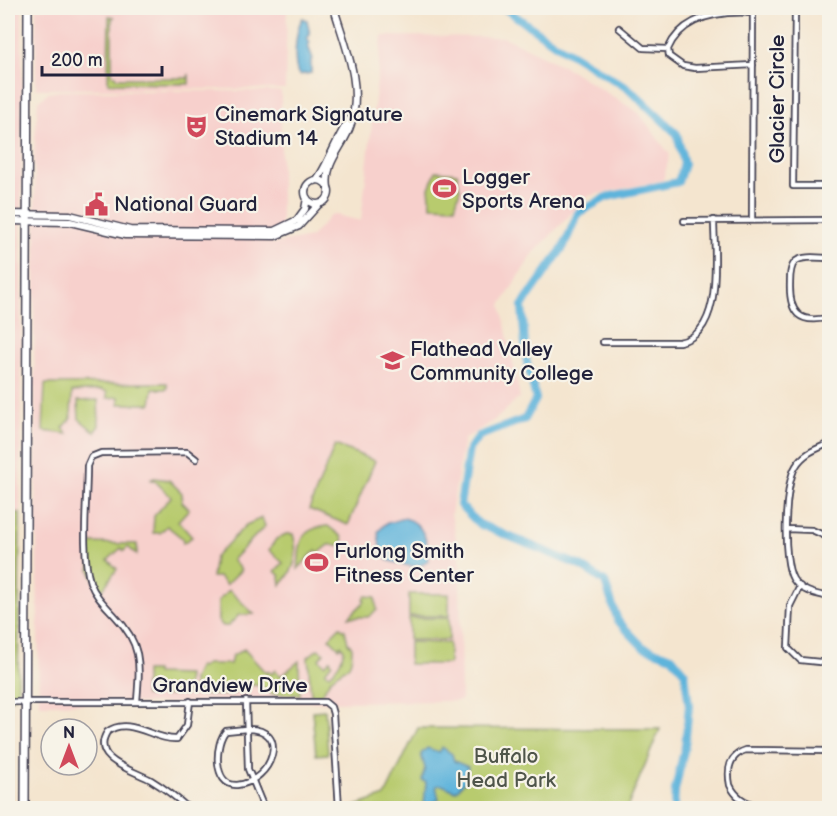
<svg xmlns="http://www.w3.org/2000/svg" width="837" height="816" font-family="'Balsamiq Sans',sans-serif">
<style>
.built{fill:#f7d0cc}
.green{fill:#b8cb6e;stroke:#6d7654;stroke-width:1.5}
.water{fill:#5fb4db;stroke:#406b8b;stroke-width:1.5}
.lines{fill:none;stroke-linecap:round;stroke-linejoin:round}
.river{stroke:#5fb4db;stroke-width:8}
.minor-casing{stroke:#423f51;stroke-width:8}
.tertiary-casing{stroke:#423f51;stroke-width:8}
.secondary-casing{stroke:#423f51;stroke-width:9}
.primary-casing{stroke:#423f51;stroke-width:10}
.minor{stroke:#fff;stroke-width:4.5}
.tertiary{stroke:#fff;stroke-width:5}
.secondary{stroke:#fff;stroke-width:6}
.primary{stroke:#fff;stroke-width:7}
.labels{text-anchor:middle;stroke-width:4.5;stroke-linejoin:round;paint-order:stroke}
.street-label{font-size:21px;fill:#22223b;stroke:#f7f3e8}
.poi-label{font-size:21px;fill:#22223b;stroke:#f7f3e8;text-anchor:start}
.park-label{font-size:21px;fill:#4f554a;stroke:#f7f3e8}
</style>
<rect width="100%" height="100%" fill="#f7f3e8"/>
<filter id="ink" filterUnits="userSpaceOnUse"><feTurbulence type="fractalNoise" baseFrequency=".0167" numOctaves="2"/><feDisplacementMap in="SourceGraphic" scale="12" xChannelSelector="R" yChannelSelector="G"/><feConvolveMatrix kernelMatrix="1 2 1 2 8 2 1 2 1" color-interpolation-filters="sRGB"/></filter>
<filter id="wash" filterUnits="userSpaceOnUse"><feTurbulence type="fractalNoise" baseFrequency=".008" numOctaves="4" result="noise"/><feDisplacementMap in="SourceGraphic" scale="24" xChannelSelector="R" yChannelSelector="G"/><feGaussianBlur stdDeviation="1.35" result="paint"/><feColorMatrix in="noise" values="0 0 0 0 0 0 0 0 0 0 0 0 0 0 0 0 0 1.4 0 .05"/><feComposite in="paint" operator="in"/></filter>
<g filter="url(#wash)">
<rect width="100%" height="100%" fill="#f4e5cf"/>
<!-- built -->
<path class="built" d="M 8,8 L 22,8 L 20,513 L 8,513 Z
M 36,8 L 287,8 L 285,89 L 36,89 Z
M 382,36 L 504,37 L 569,69 L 639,113 L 670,155 L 663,180 L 588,196 L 532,255 L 501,305 L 520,397 L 496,419 L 464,439 L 451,514 L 460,557 L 461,701 L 39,704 L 34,326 L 36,232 L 34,153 L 38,101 L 48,93 L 59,91 L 281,91 L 281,236 L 273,238 L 273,244 L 311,237 L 332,214 L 361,221 Z"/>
<!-- green -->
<path class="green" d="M 109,16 L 115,17 L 112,18 L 112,75 L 116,75 L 116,78 L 188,78 L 189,74 L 189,84 L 108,83 Z
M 436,171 L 457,173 L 460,190 L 455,207 L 431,206 L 429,188 Z
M 167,383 L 167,389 L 153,389 L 151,404 L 119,404 L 119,397 L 107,398 L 107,392 L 102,390 L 72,392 L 71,419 L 63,428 L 68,434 L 43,431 L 45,384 Z
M 98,400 L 99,425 L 95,432 L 79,419 L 78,401 Z
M 335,445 L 375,461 L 348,525 L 309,509 Z
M 154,478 L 169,480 L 182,493 L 182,502 L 189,509 L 178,521 L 192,537 L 183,543 L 182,538 L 167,526 L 160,533 L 153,533 L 154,516 L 171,497 L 154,480 L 150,480 Z
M 8,513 L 20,513 L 18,692 L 17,696 L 9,700 Z
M 262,518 L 265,526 L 232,560 L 241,570 L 226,585 L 219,577 L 212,577 L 215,557 L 246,525 Z
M 328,526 L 342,537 L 344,545 L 329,545 L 319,553 L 316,550 L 298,569 C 300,544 298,528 328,526 Z
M 286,534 L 293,534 C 299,555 295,570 281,585 L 280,576 L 275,571 L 283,563 L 269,550 L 276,539 Z
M 89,543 L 137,544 L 137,555 L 128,547 L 124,551 L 121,548 L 108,560 L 117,569 L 100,593 L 90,570 Z
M 229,590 L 254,614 L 239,615 L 228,626 L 223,626 L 218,621 L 218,601 Z
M 409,594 L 449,594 L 449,616 L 409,616 Z
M 366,596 L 375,597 L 377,610 L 368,617 L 349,617 L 365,601 L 363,599 Z
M 409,618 L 449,618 L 449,640 L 409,640 Z
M 340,627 L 345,630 L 348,643 L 352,647 C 352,672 346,665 332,678 C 328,682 325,690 321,695 L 311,695 L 308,657 L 318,649 L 324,653 L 319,659 L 325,665 L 330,660 L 332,663 L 325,672 L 329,675 C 340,665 342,659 344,649 L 341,645 L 339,648 L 329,638 Z
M 409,642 L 449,643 L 449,664 L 409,664 Z
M 244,649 L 266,673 L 268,671 L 272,674 L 275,670 L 281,676 L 299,661 L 300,695 L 272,694 L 261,686 L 252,685 L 230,695 L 193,695 L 193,679 L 199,666 L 201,668 L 206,664 L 230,664 L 232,656 Z
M 145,671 L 156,671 L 156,674 L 188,675 L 186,695 L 145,696 Z
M 325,710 L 328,754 L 316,755 L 312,711 Z
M 418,728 L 660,729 L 627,808 L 351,808 L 385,796 Z"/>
<!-- water -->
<path class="water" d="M 303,18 L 307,20 L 310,35 L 307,38 L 310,42 L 308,46 L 313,59 L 311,60 L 311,73 L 299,75 C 292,64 296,26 303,18 Z
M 404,518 C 424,522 429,544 428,561 C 416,571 401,564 387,560 L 380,547 L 378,532 L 385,524 Z
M 442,747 L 452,754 L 454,761 L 468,767 L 465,781 L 456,791 L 442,785 L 436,786 L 439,800 L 424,806 L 426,782 L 422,780 L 425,768 L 421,754 L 427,748 L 439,752 Z"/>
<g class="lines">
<!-- river -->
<path class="river" d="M 504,8 L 555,44 L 629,89 L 677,134 L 684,164 L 678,182 L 607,197 L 578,213 L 564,246 L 522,306 L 526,358 L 536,399 L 525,419 L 479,436 L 469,449 L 460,505 L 479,524 L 581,566 L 605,582 L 618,621 L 643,647 L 672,657 L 685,673 L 689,706 L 685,746 L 675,790 L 674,808"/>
</g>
</g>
<g filter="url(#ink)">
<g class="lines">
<defs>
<path id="minor" d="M 830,10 L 795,10 L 793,186 L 830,186
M 619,28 L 643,48 L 668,49
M 753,65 L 695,68 L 683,66 L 669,56 L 668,49 C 683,15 722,11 753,13
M 752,220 L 753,8
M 684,221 L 830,220
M 830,258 C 820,258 804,255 796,261 C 790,266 790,276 790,283 C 789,313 799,325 830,317
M 603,342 L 679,342 C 725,334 714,254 714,220
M 830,443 C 816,449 804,453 796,466 C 784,484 782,561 793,579 C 801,592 816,594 830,597
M 787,529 L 812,530 L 830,538
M 800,586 L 790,606 L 788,648 L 800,660 L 830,663
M 137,701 C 140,663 142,644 115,616 C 105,605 95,596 90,582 C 81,553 87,499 87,466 L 91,457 L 101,453 L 187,452 L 196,459
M 246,701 L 248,769 L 264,808
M 25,702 L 325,702 L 331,707 L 333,714 L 339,808
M 246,729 C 292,727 272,782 237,785 C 212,786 215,742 226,731 Z
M 188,808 C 177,798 164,788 151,780 C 133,770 90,760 107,732 C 129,715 155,741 177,739 L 187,725 L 190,701
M 808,808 C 782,807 743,814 730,785 C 727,770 729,755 746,750 L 830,751
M 817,808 L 830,808"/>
<path id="tertiary" d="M 8,702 L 25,702"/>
<path id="secondary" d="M305 192a12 12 0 1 1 24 0a12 12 0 1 1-24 0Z
M 315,181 C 325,174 338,132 351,118
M 328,188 C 324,160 344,148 351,124 C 363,84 345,46 334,8
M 8,214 L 70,215 L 130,230 L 274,231 L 297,220 L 305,209 L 307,198
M 8,221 L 70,222 L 125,235 L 275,236 L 299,226 L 319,204"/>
<path id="primary" d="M 25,808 L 28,8"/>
</defs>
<!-- minor casing -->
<use href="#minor" class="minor-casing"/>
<!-- tertiary casing -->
<use href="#tertiary" class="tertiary-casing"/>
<!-- secondary casing -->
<use href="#secondary" class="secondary-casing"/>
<!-- primary casing -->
<use href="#primary" class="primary-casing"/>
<!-- minor -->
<use href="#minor" class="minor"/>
<!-- tertiary -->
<use href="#tertiary" class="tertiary"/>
<!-- secondary -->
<use href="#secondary" class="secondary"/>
<!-- primary -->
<use href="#primary" class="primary"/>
</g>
</g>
<!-- icons -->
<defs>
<symbol id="theatre-bare" viewBox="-9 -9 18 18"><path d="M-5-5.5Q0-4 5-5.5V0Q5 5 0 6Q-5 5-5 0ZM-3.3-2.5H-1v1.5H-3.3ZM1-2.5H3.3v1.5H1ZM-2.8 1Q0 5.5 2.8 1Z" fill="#d1495b" stroke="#f7f3e8" stroke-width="2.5" paint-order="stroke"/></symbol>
<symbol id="stadium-bare" viewBox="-9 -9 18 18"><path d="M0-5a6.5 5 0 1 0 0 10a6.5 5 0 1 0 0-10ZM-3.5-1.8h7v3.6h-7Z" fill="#d1495b" stroke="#f7f3e8" stroke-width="2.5" paint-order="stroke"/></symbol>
<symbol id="civic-bare" viewBox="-9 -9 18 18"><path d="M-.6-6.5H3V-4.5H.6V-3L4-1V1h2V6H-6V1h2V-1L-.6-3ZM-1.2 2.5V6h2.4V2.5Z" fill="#d1495b" stroke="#f7f3e8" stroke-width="2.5" paint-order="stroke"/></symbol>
<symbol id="university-bare" viewBox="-9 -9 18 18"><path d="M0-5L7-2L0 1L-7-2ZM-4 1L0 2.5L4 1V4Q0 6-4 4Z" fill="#d1495b" stroke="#f7f3e8" stroke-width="2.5" paint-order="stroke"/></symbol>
</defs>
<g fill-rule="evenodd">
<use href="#theatre-bare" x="180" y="110" width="33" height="33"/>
<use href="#stadium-bare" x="428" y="172" width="33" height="33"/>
<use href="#civic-bare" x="80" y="188" width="33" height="33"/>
<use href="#university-bare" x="376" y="344" width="33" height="33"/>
<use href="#stadium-bare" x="300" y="546" width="33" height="33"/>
</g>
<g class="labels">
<!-- street labels -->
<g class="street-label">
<text transform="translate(777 99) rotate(-90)" y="7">Glacier Circle</text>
<text x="230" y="692">Grandview Drive</text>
</g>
<!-- poi labels -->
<g class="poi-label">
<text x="215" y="121">Cinemark Signature<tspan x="215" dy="24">Stadium 14</tspan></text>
<text x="462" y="184">Logger<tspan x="462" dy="24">Sports Arena</tspan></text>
<text x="114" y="211">National Guard</text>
<text x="410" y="356">Flathead Valley<tspan x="410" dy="24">Community College</tspan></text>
<text x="334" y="558">Furlong Smith<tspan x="334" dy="24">Fitness Center</tspan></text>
</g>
<!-- park labels -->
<g class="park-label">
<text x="506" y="763">Buffalo<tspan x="506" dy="24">Head Park</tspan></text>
</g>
</g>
<!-- margin -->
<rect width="837" height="816" fill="none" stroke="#f7f3e8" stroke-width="30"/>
<!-- north arrow -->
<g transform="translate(69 747)"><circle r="28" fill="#f7f3e8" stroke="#a29fa3" stroke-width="1.5"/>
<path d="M0-4.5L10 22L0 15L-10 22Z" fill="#d1495b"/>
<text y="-9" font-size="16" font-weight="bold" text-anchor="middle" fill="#22223b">N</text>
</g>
<!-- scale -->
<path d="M42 66v9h120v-9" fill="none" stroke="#22223b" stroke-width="3"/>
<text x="51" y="66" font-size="18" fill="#22223b" stroke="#f7f3e8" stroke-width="4.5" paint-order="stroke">200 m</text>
</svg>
